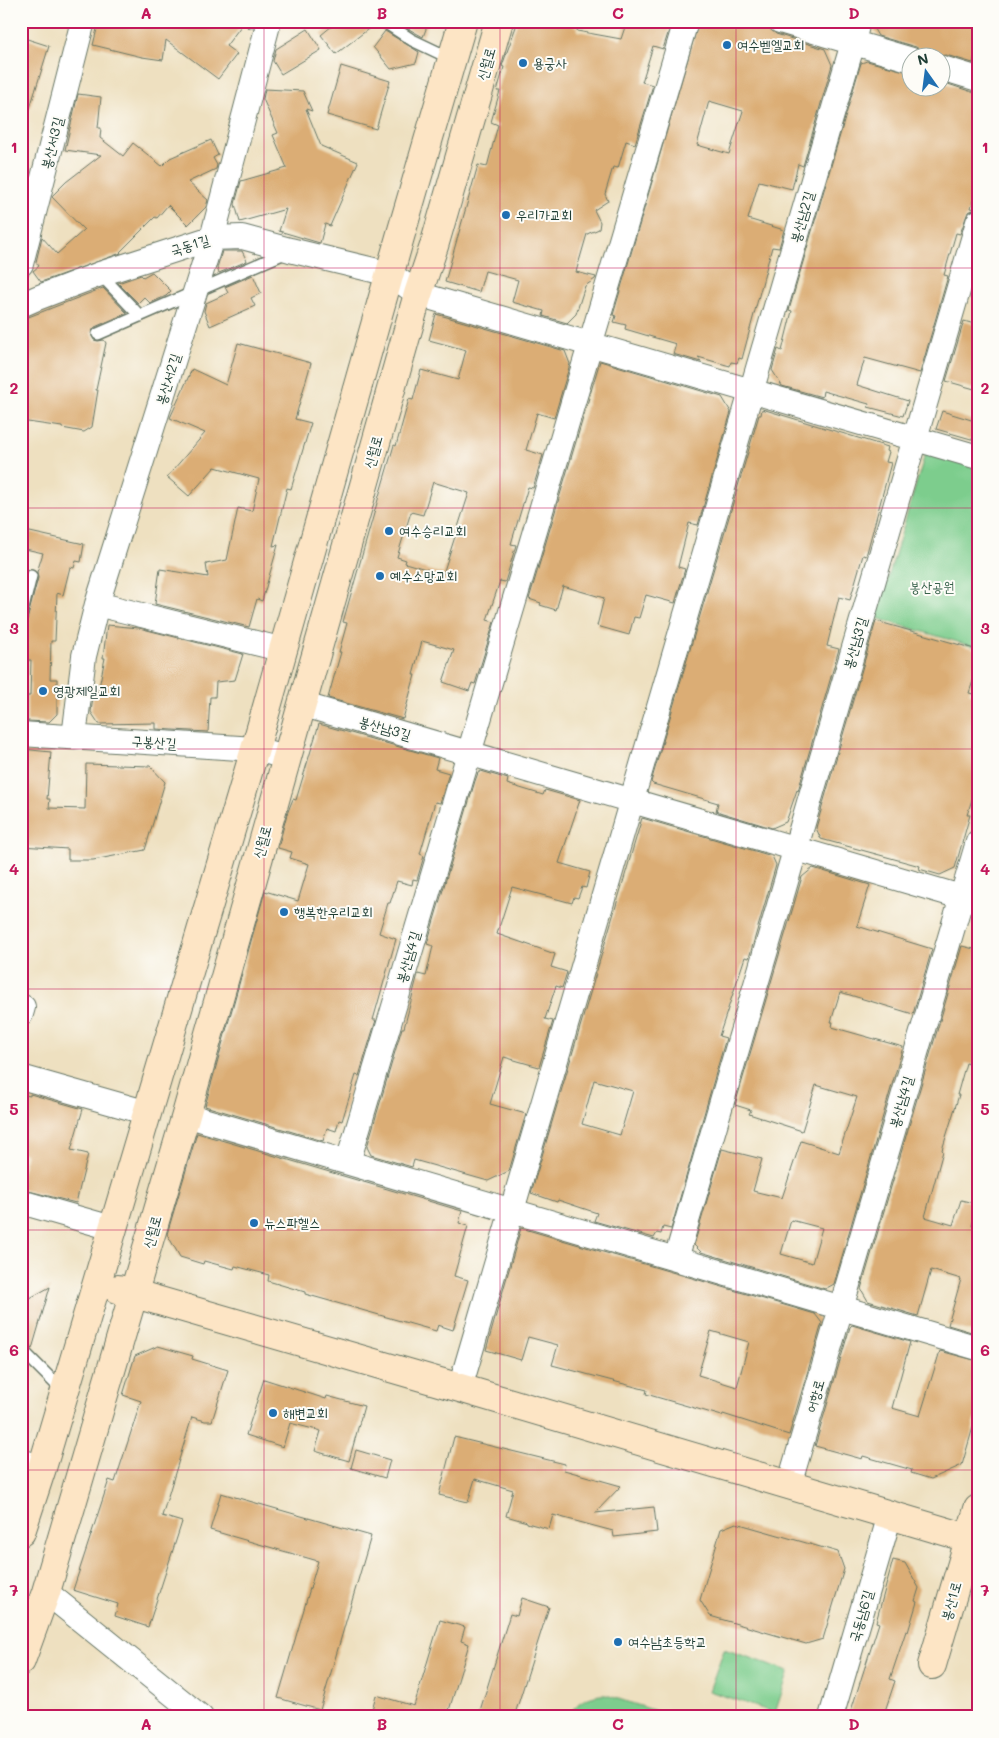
<svg xmlns="http://www.w3.org/2000/svg" width="999" height="1738" font-family="Mali,'Poor Story',sans-serif">
<style>
.green{fill:#7dcd8d;stroke:#4e8560}
.building{fill:#dbad74;fill-rule:evenodd}
.lines{fill:none;stroke-linecap:round;stroke-linejoin:round}
.lane-casing{stroke:#677665;stroke-width:14}
.street-casing{stroke:#677665;stroke-width:26}
.secondary-casing{stroke:#677665;stroke-width:30}
.lane{stroke:#fff;stroke-width:11}
.street{stroke:#fff;stroke-width:24}
.secondary{stroke:#fde5c5;stroke-width:28}
.grid{fill:none;stroke:#c2185b;stroke-width:1;stroke-opacity:0.55}
.poi-dot{fill:#1f6fb2;stroke:#fdfcf7;stroke-width:2}
.labels{text-anchor:middle;stroke-width:4;stroke-linejoin:round;paint-order:stroke}
.poi-label{font-size:14px;fill:#1f3d34;stroke:#fdfcf7;text-anchor:start}
.street-label{font-size:14px;fill:#1f3d34;stroke:#fdfcf7}
.park-label{font-size:14px;fill:#36614a;stroke:#fdfcf7}
.neatline{fill:none;stroke:#c2185b;stroke-width:2}
.grid-label{font-size:16px;text-anchor:middle;font-weight:bold;fill:#c2185b}
</style>
<rect width="100%" height="100%" fill="#fdfcf7"/>
<filter id="ink" filterUnits="userSpaceOnUse"><feTurbulence type="fractalNoise" baseFrequency=".02" numOctaves="2"/><feDisplacementMap in="SourceGraphic" scale="10" xChannelSelector="R" yChannelSelector="G"/><feConvolveMatrix kernelMatrix="1 2 1 2 8 2 1 2 1" color-interpolation-filters="sRGB"/></filter>
<filter id="wash" filterUnits="userSpaceOnUse"><feTurbulence type="fractalNoise" baseFrequency=".0096" numOctaves="4" result="noise"/><feDisplacementMap in="SourceGraphic" scale="20" xChannelSelector="R" yChannelSelector="G"/><feGaussianBlur stdDeviation="1.12" result="paint"/><feColorMatrix in="noise" values="0 0 0 0 0 0 0 0 0 0 0 0 0 0 0 0 0 1.4 0 .05"/><feComposite in="paint" operator="in"/></filter>
<g filter="url(#wash)">
<rect width="100%" height="100%" fill="#eee0c0"/>
<!-- green -->
<path class="green" d="M 926,451 L 978,466 L 978,648 L 876,618 Z
M 724,1649 L 789,1671 L 775,1713 L 709,1691 Z
M 600,1695 L 606,1695 L 675,1717 L 569,1717 C 574,1703 587,1697 600,1695 Z"/>
<g id="blocks">
<!-- building -->
<path class="building" d="M 99,21 L 244,21 L 244,22 L 226,46 L 237,54 L 218,79 L 166,40 L 163,60 L 142,57 L 93,45 Z
M 338,21 L 376,21 L 376,23 L 336,54 L 321,35 Z
M 404,21 L 429,21 L 423,37 L 402,25 Z
M 518,21 L 555,21 L 578,27 L 577,31 L 621,39 L 627,21 L 672,21 L 663,49 L 653,46 L 642,82 L 653,85 L 635,144 L 626,141 L 618,168 L 613,167 L 605,194 L 608,201 L 594,210 L 600,222 L 599,229 L 587,234 L 576,272 L 596,277 L 595,279 L 585,286 L 576,314 L 567,323 L 543,316 L 544,311 L 512,302 L 518,280 L 485,271 L 479,292 L 445,282 L 478,165 L 487,167 L 498,125 L 491,122 L 500,91 L 497,91 L 504,67 L 502,66 Z
M 699,21 L 709,21 L 732,29 L 735,21 L 748,21 L 768,27 L 776,34 L 825,49 L 832,65 L 803,166 L 798,164 L 792,189 L 759,181 L 748,219 L 784,230 L 779,248 L 772,247 L 742,359 L 739,358 L 737,363 L 731,362 L 730,366 L 698,357 L 701,362 L 673,354 L 676,344 L 625,329 L 626,325 L 614,322 L 616,316 L 613,315 ZM 709,101 L 743,111 L 729,154 L 697,145 Z
M 871,21 L 978,21 L 978,56 L 975,56 L 973,63 L 946,55 L 925,58 L 922,51 L 916,47 L 878,36 L 871,24 Z
M 308,29 L 321,50 L 281,74 L 273,61 L 276,49 Z
M 385,31 L 419,52 L 416,63 L 391,69 L 373,47 Z
M 21,37 L 49,46 L 25,124 L 21,123 Z
M 867,61 L 912,73 L 912,88 L 942,88 L 942,82 L 978,94 L 978,183 L 971,208 L 976,209 L 968,212 L 960,234 L 956,233 L 944,275 L 948,276 L 920,373 L 865,358 L 857,385 L 908,401 L 903,416 L 868,407 L 869,404 L 823,391 L 822,397 L 782,386 L 772,370 L 778,349 L 782,351 L 792,311 L 789,310 L 861,63 Z
M 341,66 L 390,81 L 376,129 L 327,115 Z
M 265,89 L 303,91 L 312,111 L 306,109 L 321,146 L 358,162 L 330,226 L 325,224 L 320,243 L 279,231 L 286,209 L 240,222 L 235,204 L 241,181 L 287,168 L 273,135 L 278,133 L 263,99 Z
M 78,94 L 101,97 L 98,128 L 101,128 L 100,138 L 123,156 L 133,143 L 162,166 L 170,158 L 211,140 L 218,155 L 213,158 L 217,165 L 216,169 L 188,182 L 208,200 L 206,207 L 188,225 L 168,205 L 157,218 L 155,217 L 120,252 L 121,253 L 41,282 L 33,271 L 39,266 L 36,262 L 42,237 L 57,254 L 84,230 L 52,197 L 53,195 L 66,182 L 101,155 L 65,150 Z
M 222,251 L 242,251 L 247,261 L 219,273 L 217,268 Z
M 152,272 L 171,291 L 166,296 L 150,303 L 144,297 L 138,303 L 118,283 L 141,275 L 143,277 Z
M 253,275 L 261,293 L 251,298 L 255,306 L 210,326 L 204,311 L 206,303 L 228,293 L 225,287 Z
M 103,288 L 127,313 L 95,327 L 91,333 L 94,340 L 98,341 L 104,340 L 106,343 L 96,390 L 98,390 L 92,427 L 84,432 L 62,428 L 62,427 L 21,421 L 24,396 L 21,395 L 21,327 L 28,324 L 26,318 Z
M 436,314 L 565,351 L 570,364 L 554,418 L 537,413 L 526,450 L 543,455 L 533,488 L 528,487 L 511,544 L 516,545 L 505,582 L 500,581 L 487,620 L 494,622 L 475,684 L 472,683 L 469,691 L 443,682 L 454,650 L 422,641 L 413,675 L 415,675 L 403,719 L 328,698 L 341,652 L 339,652 L 347,623 L 343,622 L 379,496 L 394,445 L 396,446 L 409,399 L 413,400 L 421,370 L 458,380 L 466,350 L 429,340 ZM 433,482 L 469,493 L 443,574 L 405,563 L 406,560 L 397,557 L 411,512 L 423,515 Z
M 964,321 L 978,325 L 978,390 L 946,381 Z
M 238,343 L 311,363 L 295,419 L 311,423 L 291,489 L 287,488 L 273,546 L 278,545 L 262,601 L 257,599 L 249,627 L 155,604 L 160,569 L 208,577 L 206,564 L 227,560 L 238,508 L 252,511 L 259,479 L 215,467 L 189,496 L 167,477 L 205,433 L 170,418 L 192,369 L 226,385 Z
M 600,361 L 722,397 L 731,412 L 698,525 L 689,523 L 678,567 L 685,569 L 675,603 L 646,595 L 639,618 L 634,617 L 629,635 L 597,626 L 604,598 L 563,586 L 556,610 L 540,605 L 541,603 L 529,599 Z
M 762,409 L 888,447 L 887,451 L 889,452 L 886,462 L 891,463 L 866,556 L 863,555 L 850,600 L 839,597 L 827,646 L 839,649 L 798,791 L 797,790 L 786,822 L 772,828 L 716,811 L 718,803 L 653,784 L 651,782 L 759,415 L 761,415 Z
M 942,411 L 978,422 L 978,441 L 936,429 Z
M 21,530 L 84,544 L 81,562 L 76,561 L 74,568 L 70,567 L 63,595 L 57,593 L 55,641 L 51,641 L 50,679 L 57,679 L 57,714 L 49,722 L 27,721 L 27,696 L 30,696 L 31,660 L 25,660 L 27,620 L 38,578 L 37,572 L 43,553 L 21,548 Z
M 876,621 L 978,650 L 978,666 L 969,693 L 978,695 L 978,758 L 974,773 L 978,774 L 978,781 L 967,815 L 970,815 L 955,868 L 940,875 L 919,869 L 920,866 L 821,839 L 816,828 Z
M 107,625 L 139,628 L 243,654 L 235,680 L 216,682 L 215,697 L 210,697 L 208,732 L 156,729 L 156,723 L 99,724 L 91,712 L 94,691 L 98,692 L 105,658 L 103,658 Z
M 319,724 L 438,758 L 435,769 L 449,773 L 440,803 L 435,802 L 420,854 L 424,856 L 417,880 L 413,879 L 412,885 L 397,881 L 390,903 L 388,903 L 379,933 L 396,939 L 373,1020 L 376,1020 L 359,1076 L 356,1075 L 342,1121 L 339,1120 L 336,1131 L 327,1128 L 323,1141 L 205,1106 L 265,891 L 298,901 L 309,864 L 290,858 L 292,852 L 278,848 L 287,814 L 293,799 L 296,800 Z
M 21,749 L 51,752 L 47,799 L 50,799 L 49,808 L 85,809 L 86,764 L 150,766 L 165,782 L 145,850 L 93,860 L 68,860 L 68,849 L 21,846 Z
M 481,771 L 508,779 L 507,784 L 543,795 L 545,790 L 580,800 L 559,863 L 590,872 L 586,888 L 582,887 L 578,898 L 574,897 L 572,903 L 512,887 L 497,934 L 555,954 L 551,967 L 567,972 L 562,988 L 556,986 L 545,1019 L 553,1021 L 539,1067 L 504,1057 L 490,1104 L 526,1114 L 509,1171 L 488,1181 L 414,1160 L 412,1167 L 371,1155 L 367,1147 L 402,1028 L 404,1028 L 418,974 L 426,976 L 433,946 L 427,944 L 475,781 L 478,773 Z
M 642,818 L 772,856 L 776,865 L 749,958 L 745,957 L 719,1036 L 726,1038 L 671,1229 L 663,1227 L 661,1234 L 657,1233 L 654,1238 L 594,1221 L 597,1213 L 558,1200 L 557,1202 L 531,1193 ZM 594,1080 L 633,1091 L 620,1135 L 582,1124 Z
M 813,868 L 870,885 L 857,926 L 932,949 L 913,1014 L 840,992 L 831,1022 L 833,1022 L 832,1027 L 903,1047 L 834,1284 L 825,1289 L 701,1252 L 694,1245 L 722,1149 L 762,1159 L 753,1191 L 782,1198 L 801,1141 L 839,1153 L 857,1097 L 816,1085 L 802,1131 L 749,1114 L 751,1110 L 735,1105 L 802,877 ZM 791,1220 L 822,1228 L 812,1263 L 781,1254 Z
M 962,946 L 978,950 L 978,1066 L 966,1063 L 957,1095 L 959,1095 L 942,1150 L 943,1151 L 925,1217 L 953,1225 L 961,1200 L 978,1204 L 972,1226 L 978,1227 L 978,1334 L 948,1325 L 961,1279 L 931,1270 L 918,1316 L 868,1301 L 861,1289 Z
M 30,1094 L 83,1109 L 71,1150 L 88,1154 L 76,1203 L 21,1189 L 21,1177 L 27,1154 L 21,1152 L 21,1108 L 25,1095 L 30,1096 Z
M 197,1133 L 462,1211 L 459,1223 L 468,1226 L 454,1276 L 468,1280 L 453,1330 L 438,1325 L 436,1331 L 305,1294 L 305,1292 L 268,1281 L 269,1275 L 235,1266 L 234,1269 L 204,1261 L 203,1264 L 180,1257 L 167,1234 Z
M 521,1228 L 815,1314 L 822,1323 L 789,1435 L 723,1414 L 722,1416 L 646,1394 L 647,1390 L 552,1365 L 558,1345 L 528,1337 L 521,1360 L 486,1350 ZM 711,1331 L 749,1342 L 737,1387 L 698,1375 Z
M 50,1287 L 32,1349 L 26,1343 L 21,1342 L 21,1303 Z
M 852,1325 L 910,1342 L 892,1408 L 920,1416 L 940,1351 L 978,1361 L 978,1410 L 962,1465 L 931,1479 L 911,1473 L 912,1470 L 863,1456 L 862,1459 L 815,1446 L 850,1327 Z
M 158,1346 L 193,1356 L 192,1359 L 228,1370 L 212,1421 L 205,1421 L 192,1417 L 162,1516 L 182,1522 L 148,1627 L 115,1616 L 118,1604 L 73,1590 L 109,1480 L 115,1482 L 141,1401 L 123,1395 L 135,1356 Z
M 264,1379 L 326,1399 L 327,1396 L 364,1406 L 349,1461 L 315,1451 L 321,1431 L 290,1423 L 283,1447 L 246,1435 Z
M 454,1437 L 565,1464 L 564,1470 L 621,1486 L 595,1513 L 654,1507 L 657,1532 L 614,1537 L 613,1531 L 553,1515 L 549,1529 L 527,1523 L 527,1522 L 506,1516 L 513,1490 L 475,1479 L 468,1502 L 439,1495 Z
M 356,1450 L 390,1460 L 385,1478 L 351,1468 Z
M 221,1493 L 371,1536 L 320,1710 L 278,1698 L 318,1561 L 210,1530 Z
M 736,1523 L 838,1552 L 844,1569 L 823,1639 L 806,1644 L 710,1616 L 700,1600 L 721,1529 Z
M 893,1560 L 905,1563 L 919,1588 L 915,1601 L 917,1602 L 908,1632 L 906,1631 L 890,1679 L 895,1681 L 883,1717 L 849,1717 L 879,1623 L 876,1622 Z
M 522,1598 L 549,1607 L 514,1717 L 478,1717 L 510,1614 L 517,1616 Z
M 440,1620 L 465,1627 L 461,1641 L 469,1644 L 447,1717 L 370,1717 L 376,1695 L 414,1706 Z"/>
</g>
</g>
<g filter="url(#ink)">
<use href="#blocks" fill-opacity="0" stroke="#677665" stroke-width="1"/>
<g class="lines">
<defs>
<path id="lane" d="M 251,21 L 252,22
M 383,21 L 412,40 L 452,59
M 100,274 L 140,316
M 98,334 L 287,252
M 21,616 L 31,576
M 21,1349 L 63,1391"/>
<path id="street" d="M 780,21 L 912,60
M 942,68 L 978,79
M 21,264 L 83,21
M 21,305 L 37,298 L 100,274 L 212,238 L 242,237 L 290,250 L 390,274 L 418,294 L 978,457
M 97,604 L 284,650
M 301,704 L 978,902
M 21,734 L 255,749 L 286,757
M 74,737 L 84,656 L 97,604 L 212,238 L 269,21
M 21,1007 L 23,1007 L 21,1014
M 21,1077 L 148,1113
M 186,1115 L 978,1348
M 348,1162 L 686,21
M 21,1202 L 112,1228
M 676,1259 L 978,222
M 460,1388 L 853,43 L 858,21
M 21,1461 L 42,1468
M 789,1485 L 978,842
M 46,1592 L 201,1717
M 831,1717 L 890,1515"/>
<path id="secondary" d="M 118,1289 L 460,1388 L 978,1541
M 21,1532 L 42,1468 L 255,749 L 400,237 L 463,21
M 21,1661 L 46,1592 L 186,1115 L 418,294 L 434,246 L 499,21
M 932,1665 L 978,1509"/>
</defs>
<!-- lane casing -->
<use href="#lane" class="lane-casing"/>
<!-- street casing -->
<use href="#street" class="street-casing"/>
<!-- secondary casing -->
<use href="#secondary" class="secondary-casing"/>
<!-- lane -->
<use href="#lane" class="lane"/>
<!-- street -->
<use href="#street" class="street"/>
<!-- secondary -->
<use href="#secondary" class="secondary"/>
</g>
</g>
<!-- grid -->
<path class="grid" d="M 264,21 L 264,1717M 500,21 L 500,1717M 736,21 L 736,1717M 21,268 L 978,268M 21,508 L 978,508M 21,749 L 978,749M 21,989 L 978,989M 21,1230 L 978,1230M 21,1470 L 978,1470"/>
<!-- markers -->
<g class="poi-dot">
<circle cx="727" cy="45" r="5"/>
<circle cx="523" cy="63" r="5"/>
<circle cx="506" cy="215" r="5"/>
<circle cx="389" cy="531" r="5"/>
<circle cx="380" cy="576" r="5"/>
<circle cx="43" cy="691" r="5"/>
<circle cx="284" cy="912" r="5"/>
<circle cx="254" cy="1223" r="5"/>
<circle cx="273" cy="1413" r="5"/>
<circle cx="618" cy="1642" r="5"/>
</g>
<g class="labels">
<!-- poi labels -->
<g class="poi-label">
<text x="737" y="50">여수벧엘교회</text>
<text x="533" y="68">용궁사</text>
<text x="516" y="220">우리가교회</text>
<text x="399" y="536">여수승리교회</text>
<text x="390" y="581">예수소망교회</text>
<text x="53" y="696">영광제일교회</text>
<text x="294" y="917">행복한우리교회</text>
<text x="264" y="1228">뉴스파헬스</text>
<text x="283" y="1418">해변교회</text>
<text x="628" y="1647">여수남초등학교</text>
</g>
<!-- street labels -->
<g class="street-label">
<text transform="translate(486 64) rotate(-74)" y="5">신월로</text>
<text transform="translate(52 143) rotate(-76)" y="5">봉산서3길</text>
<text transform="translate(802 217) rotate(-74)" y="5">봉산남2길</text>
<text transform="translate(190 245) rotate(-17)" y="5">국동1길</text>
<text transform="translate(168 379) rotate(-73)" y="5">봉산서2길</text>
<text transform="translate(373 452) rotate(-74)" y="5">신월로</text>
<text transform="translate(855 643) rotate(-74)" y="5">봉산남3길</text>
<text transform="translate(385 728) rotate(16)" y="5">봉산남3길</text>
<text transform="translate(154 742) rotate(4)" y="5">구봉산길</text>
<text transform="translate(262 842) rotate(-74)" y="5">신월로</text>
<text transform="translate(408 957) rotate(-74)" y="5">봉산남4길</text>
<text transform="translate(901 1102) rotate(-74)" y="5">봉산남4길</text>
<text transform="translate(152 1232) rotate(-74)" y="5">신월로</text>
<text transform="translate(815 1396) rotate(-74)" y="5">어항로</text>
<text transform="translate(951 1601) rotate(-74)" y="5">봉산1로</text>
<text transform="translate(861 1616) rotate(-74)" y="5">국동남6길</text>
</g>
<!-- park labels -->
<g class="park-label">
<text x="932" y="592">봉산공원</text>
</g>
</g>
<!-- margin -->
<rect width="999" height="1738" fill="none" stroke="#fdfcf7" stroke-width="55"/>
<!-- north arrow -->
<g transform="translate(926 72) rotate(346)"><circle r="24" fill="#fdfcf7" stroke="#a4b0a9"/>
<path d="M0-4L9 19L0 12L-9 19Z" fill="#1f6fb2"/>
<text y="-8" font-size="14" font-weight="bold" text-anchor="middle" fill="#1f3d34">N</text>
</g>
<rect x="28" y="28" width="944" height="1682" class="neatline"/>
<g class="grid-label">
<text x="146" y="19">A</text>
<text x="382" y="19">B</text>
<text x="618" y="19">C</text>
<text x="854" y="19">D</text>
<text x="14" y="153">1</text>
<text x="985" y="153">1</text>
<text x="14" y="394">2</text>
<text x="985" y="394">2</text>
<text x="14" y="634">3</text>
<text x="985" y="634">3</text>
<text x="14" y="875">4</text>
<text x="985" y="875">4</text>
<text x="14" y="1115">5</text>
<text x="985" y="1115">5</text>
<text x="14" y="1356">6</text>
<text x="985" y="1356">6</text>
<text x="14" y="1596">7</text>
<text x="985" y="1596">7</text>
<text x="146" y="1730">A</text>
<text x="382" y="1730">B</text>
<text x="618" y="1730">C</text>
<text x="854" y="1730">D</text>
</g>
</svg>
